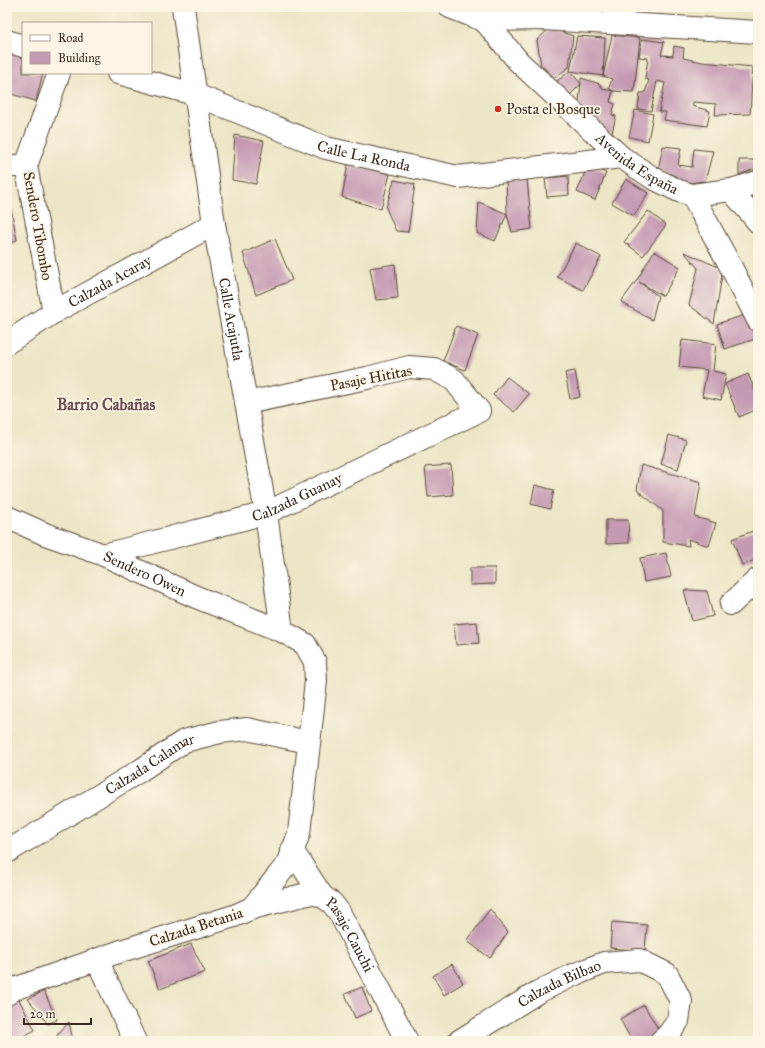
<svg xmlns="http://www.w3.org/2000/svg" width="765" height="1048" font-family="'IM FELL Great Primer',serif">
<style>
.building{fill:#c49ab3}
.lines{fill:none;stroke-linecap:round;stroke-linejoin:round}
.minor-casing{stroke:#564637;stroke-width:24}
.minor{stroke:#fff;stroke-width:22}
.poi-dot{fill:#c8321e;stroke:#fcf5e5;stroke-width:1.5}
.labels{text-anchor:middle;stroke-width:3.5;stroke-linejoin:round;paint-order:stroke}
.poi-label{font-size:15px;fill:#3b2a1e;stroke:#fcf5e5;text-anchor:start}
.street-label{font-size:15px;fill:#3b2a1e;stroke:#fcf5e5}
.neighbourhood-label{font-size:16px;font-weight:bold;fill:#6b5152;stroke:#fcf5e5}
</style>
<rect width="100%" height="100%" fill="#fcf5e5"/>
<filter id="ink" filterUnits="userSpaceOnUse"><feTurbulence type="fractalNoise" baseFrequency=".025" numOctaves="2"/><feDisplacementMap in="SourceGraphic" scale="8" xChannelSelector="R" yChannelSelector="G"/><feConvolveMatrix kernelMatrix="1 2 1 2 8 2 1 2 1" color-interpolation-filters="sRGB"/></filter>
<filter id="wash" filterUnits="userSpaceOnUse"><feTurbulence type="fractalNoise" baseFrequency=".012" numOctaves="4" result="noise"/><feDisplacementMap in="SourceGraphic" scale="16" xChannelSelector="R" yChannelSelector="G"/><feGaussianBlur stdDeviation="0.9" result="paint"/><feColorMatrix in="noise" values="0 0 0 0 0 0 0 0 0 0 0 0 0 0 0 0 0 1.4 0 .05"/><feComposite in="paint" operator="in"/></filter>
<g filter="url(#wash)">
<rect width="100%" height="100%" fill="#ece5c6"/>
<g id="blocks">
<!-- building -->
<path class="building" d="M 550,28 L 573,36 L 569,67 L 555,78 L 541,65 L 537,40 Z
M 612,35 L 640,38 L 634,92 L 613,91 L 610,102 L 615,104 L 612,115 L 616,116 L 612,133 L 593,128 L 597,113 L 578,111 L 581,84 L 569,96 L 556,82 L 570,71 L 577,36 L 605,38 L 603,76 L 570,71 L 581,84 L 581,78 L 600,84 L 603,89 L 613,91 L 609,88 L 612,79 L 603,76 Z
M 642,39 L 664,42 L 661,55 L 673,56 L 674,46 L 684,48 L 683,58 L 702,62 L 753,67 L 750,114 L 715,115 L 716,104 L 693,102 L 692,106 L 710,111 L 707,126 L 664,120 L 666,112 L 659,112 L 665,83 L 657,81 L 651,111 L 638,109 L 640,93 L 645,93 L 649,80 L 645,79 L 648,58 L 639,57 Z
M 7,50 L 23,54 L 23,73 L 43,73 L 36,101 L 7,93 Z
M 635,110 L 653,114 L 648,141 L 629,137 Z
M 235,135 L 264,141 L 256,184 L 232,180 Z
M 663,146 L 681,148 L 678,165 L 692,167 L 694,149 L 713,151 L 705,181 L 689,183 L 681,182 L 675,176 L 658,170 Z
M 739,160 L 756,160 L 757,168 L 739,175 Z
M 348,164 L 390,174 L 381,209 L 342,197 Z
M 588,165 L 606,173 L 595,200 L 577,192 Z
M 526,170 L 532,229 L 512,232 L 507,214 L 506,172 Z
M 568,176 L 569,195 L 547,197 L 545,178 Z
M 626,179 L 648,193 L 634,216 L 612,203 Z
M 394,180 L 415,184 L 408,232 L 396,231 L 386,208 Z
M 7,188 L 17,240 L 7,246 Z
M 479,202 L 507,214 L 495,241 L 477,233 Z
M 648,211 L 666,225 L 643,256 L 624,242 Z
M 275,239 L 292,280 L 256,295 L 243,253 Z
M 576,243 L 601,257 L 583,290 L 557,277 Z
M 654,251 L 680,267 L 663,296 L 639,282 L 658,296 L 652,320 L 621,302 L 637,280 Z
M 684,252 L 723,269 L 714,324 L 689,305 L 698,268 Z
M 395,264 L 398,298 L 376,300 L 370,268 Z
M 751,313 L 758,338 L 725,349 L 717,324 Z
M 456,326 L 478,335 L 465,370 L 443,361 Z
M 682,340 L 716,344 L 713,371 L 726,374 L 721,400 L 702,396 L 707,370 L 679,367 Z
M 575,371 L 580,397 L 570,399 L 565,373 Z
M 748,374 L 758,398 L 758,409 L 739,417 L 725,384 Z
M 507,377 L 529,394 L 514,412 L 493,395 Z
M 669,435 L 686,440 L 678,469 L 661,464 Z
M 451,465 L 453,495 L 428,497 L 425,467 Z
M 641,465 L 701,482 L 695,517 L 716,523 L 709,546 L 688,539 L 689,546 L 663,542 L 663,511 L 637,490 Z
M 535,485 L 554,490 L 550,509 L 531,504 Z
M 606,520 L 628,520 L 629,543 L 606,544 Z
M 758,529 L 758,559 L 742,565 L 732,539 Z
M 666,553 L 671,577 L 644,582 L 640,558 Z
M 470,568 L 495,568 L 495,584 L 470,585 Z
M 684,590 L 707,591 L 713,616 L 692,621 Z
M 477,622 L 479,643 L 456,645 L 454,624 Z
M 490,909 L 508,932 L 490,958 L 467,941 Z
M 612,922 L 647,925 L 645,951 L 610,948 Z
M 191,944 L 205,972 L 160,989 L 148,961 Z
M 452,964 L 463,983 L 444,995 L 433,976 Z
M 362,987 L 371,1011 L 355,1018 L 345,994 Z
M 44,991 L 57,1020 L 48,1024 L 28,999 Z
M 17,996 L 35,1030 L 14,1041 L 11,1041 L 7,1033 L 7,1006 Z
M 644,1005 L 660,1032 L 645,1041 L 632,1041 L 620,1019 Z
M 69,1022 L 73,1041 L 58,1041 L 57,1035 Z
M 89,1036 L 92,1041 L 80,1041 Z"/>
</g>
</g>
<g filter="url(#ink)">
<use href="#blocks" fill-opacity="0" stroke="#564637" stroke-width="1"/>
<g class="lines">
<defs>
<g id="minor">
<path id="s1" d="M 183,7 L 214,224 L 266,513 L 282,631"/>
<path d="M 450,7 L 483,20 L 543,19 L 758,32"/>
<path id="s2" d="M 473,7 L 519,62 L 621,157 L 653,178 L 679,191 L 692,195 L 731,190 L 758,182"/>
<path d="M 7,41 L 23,46"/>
<path id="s3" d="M 118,73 L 194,94 L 326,148 L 458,177 L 621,157"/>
<path d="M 7,166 L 26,166"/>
<path d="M 731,190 L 758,222"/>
<path d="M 692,195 L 731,267 L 758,320"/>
<path d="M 54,312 L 26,166 L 59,73"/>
<path id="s4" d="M 7,343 L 54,312 L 214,224"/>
<path id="s5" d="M 7,517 L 45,534 L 104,555 L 196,597 L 282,631 L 305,644 L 315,662 L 316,681 L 299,833 L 289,862 L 252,908 L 234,916 L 121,951 L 14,989 L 7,994"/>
<path id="s6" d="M 104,555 L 266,513 L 479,411 L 454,380 L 434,369 L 409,367 L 367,378 L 246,403"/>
<path d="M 731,604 L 758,579"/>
<path d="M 292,850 L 322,896"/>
<path id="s7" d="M 7,852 L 141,770 L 184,741 L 220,732 L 247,729 L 308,742"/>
<path id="s8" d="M 252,908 L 311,893 L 322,896 L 332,903 L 339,912 L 407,1041"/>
<path d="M 97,960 L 135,1041"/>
<path id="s9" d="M 459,1041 L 538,992 L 571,976 L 604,963 L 639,960 L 667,974 L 681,1001 L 678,1021 L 668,1035 L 661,1041"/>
</g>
</defs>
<!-- minor casing -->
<use href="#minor" class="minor-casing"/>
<!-- minor -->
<use href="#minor" class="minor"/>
</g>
</g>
<!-- markers -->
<circle class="poi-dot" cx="498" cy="109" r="4"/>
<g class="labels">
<!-- poi labels -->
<g class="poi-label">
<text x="506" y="114">Posta el Bosque</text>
</g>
<!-- street labels -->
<g class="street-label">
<text dy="5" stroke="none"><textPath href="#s3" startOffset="260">Calle La Ronda</textPath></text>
<text dy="5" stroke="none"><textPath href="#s2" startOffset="228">Avenida España</textPath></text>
<text transform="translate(38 226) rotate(80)" y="5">Sendero Tibombo</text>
<text dy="5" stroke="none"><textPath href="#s4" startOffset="120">Calzada Acaray</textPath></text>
<text dy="5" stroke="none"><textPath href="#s1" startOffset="316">Calle Acajutla</textPath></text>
<text transform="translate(371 378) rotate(-11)" y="5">Pasaje Hititas</text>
<text dy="5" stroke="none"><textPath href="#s6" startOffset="202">Calzada Guanay</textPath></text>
<text dy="5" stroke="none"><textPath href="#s5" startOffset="149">Sendero Owen</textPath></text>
<text dy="5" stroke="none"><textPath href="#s7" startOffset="168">Calzada Calamar</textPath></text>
<text transform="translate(196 927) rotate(-18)" y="5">Calzada Betania</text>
<text dy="5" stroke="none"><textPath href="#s8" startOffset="121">Pasaje Cauchi</textPath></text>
<text dy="5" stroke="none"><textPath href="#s9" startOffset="116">Calzada Bilbao</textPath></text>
</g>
<!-- neighbourhood labels -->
<g class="neighbourhood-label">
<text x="106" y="410">Barrio Cabañas</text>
</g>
</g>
<!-- margin -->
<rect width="765" height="1048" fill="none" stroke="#fcf5e5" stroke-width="24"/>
<!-- legend -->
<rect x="22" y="22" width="130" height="52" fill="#fcf5e5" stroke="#afa495"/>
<rect x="30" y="35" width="20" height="6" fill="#ffffff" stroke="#afa495"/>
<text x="58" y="42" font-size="12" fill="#3b2a1e">Road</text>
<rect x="30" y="52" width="20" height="12" fill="#c49ab3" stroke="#afa495"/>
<text x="58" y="62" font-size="12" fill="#3b2a1e">Building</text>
<!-- scale -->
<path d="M24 1018v6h67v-6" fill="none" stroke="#3b2a1e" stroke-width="2"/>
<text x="30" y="1018" font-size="12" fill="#3b2a1e" stroke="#fcf5e5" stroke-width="3" paint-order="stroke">20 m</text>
</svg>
